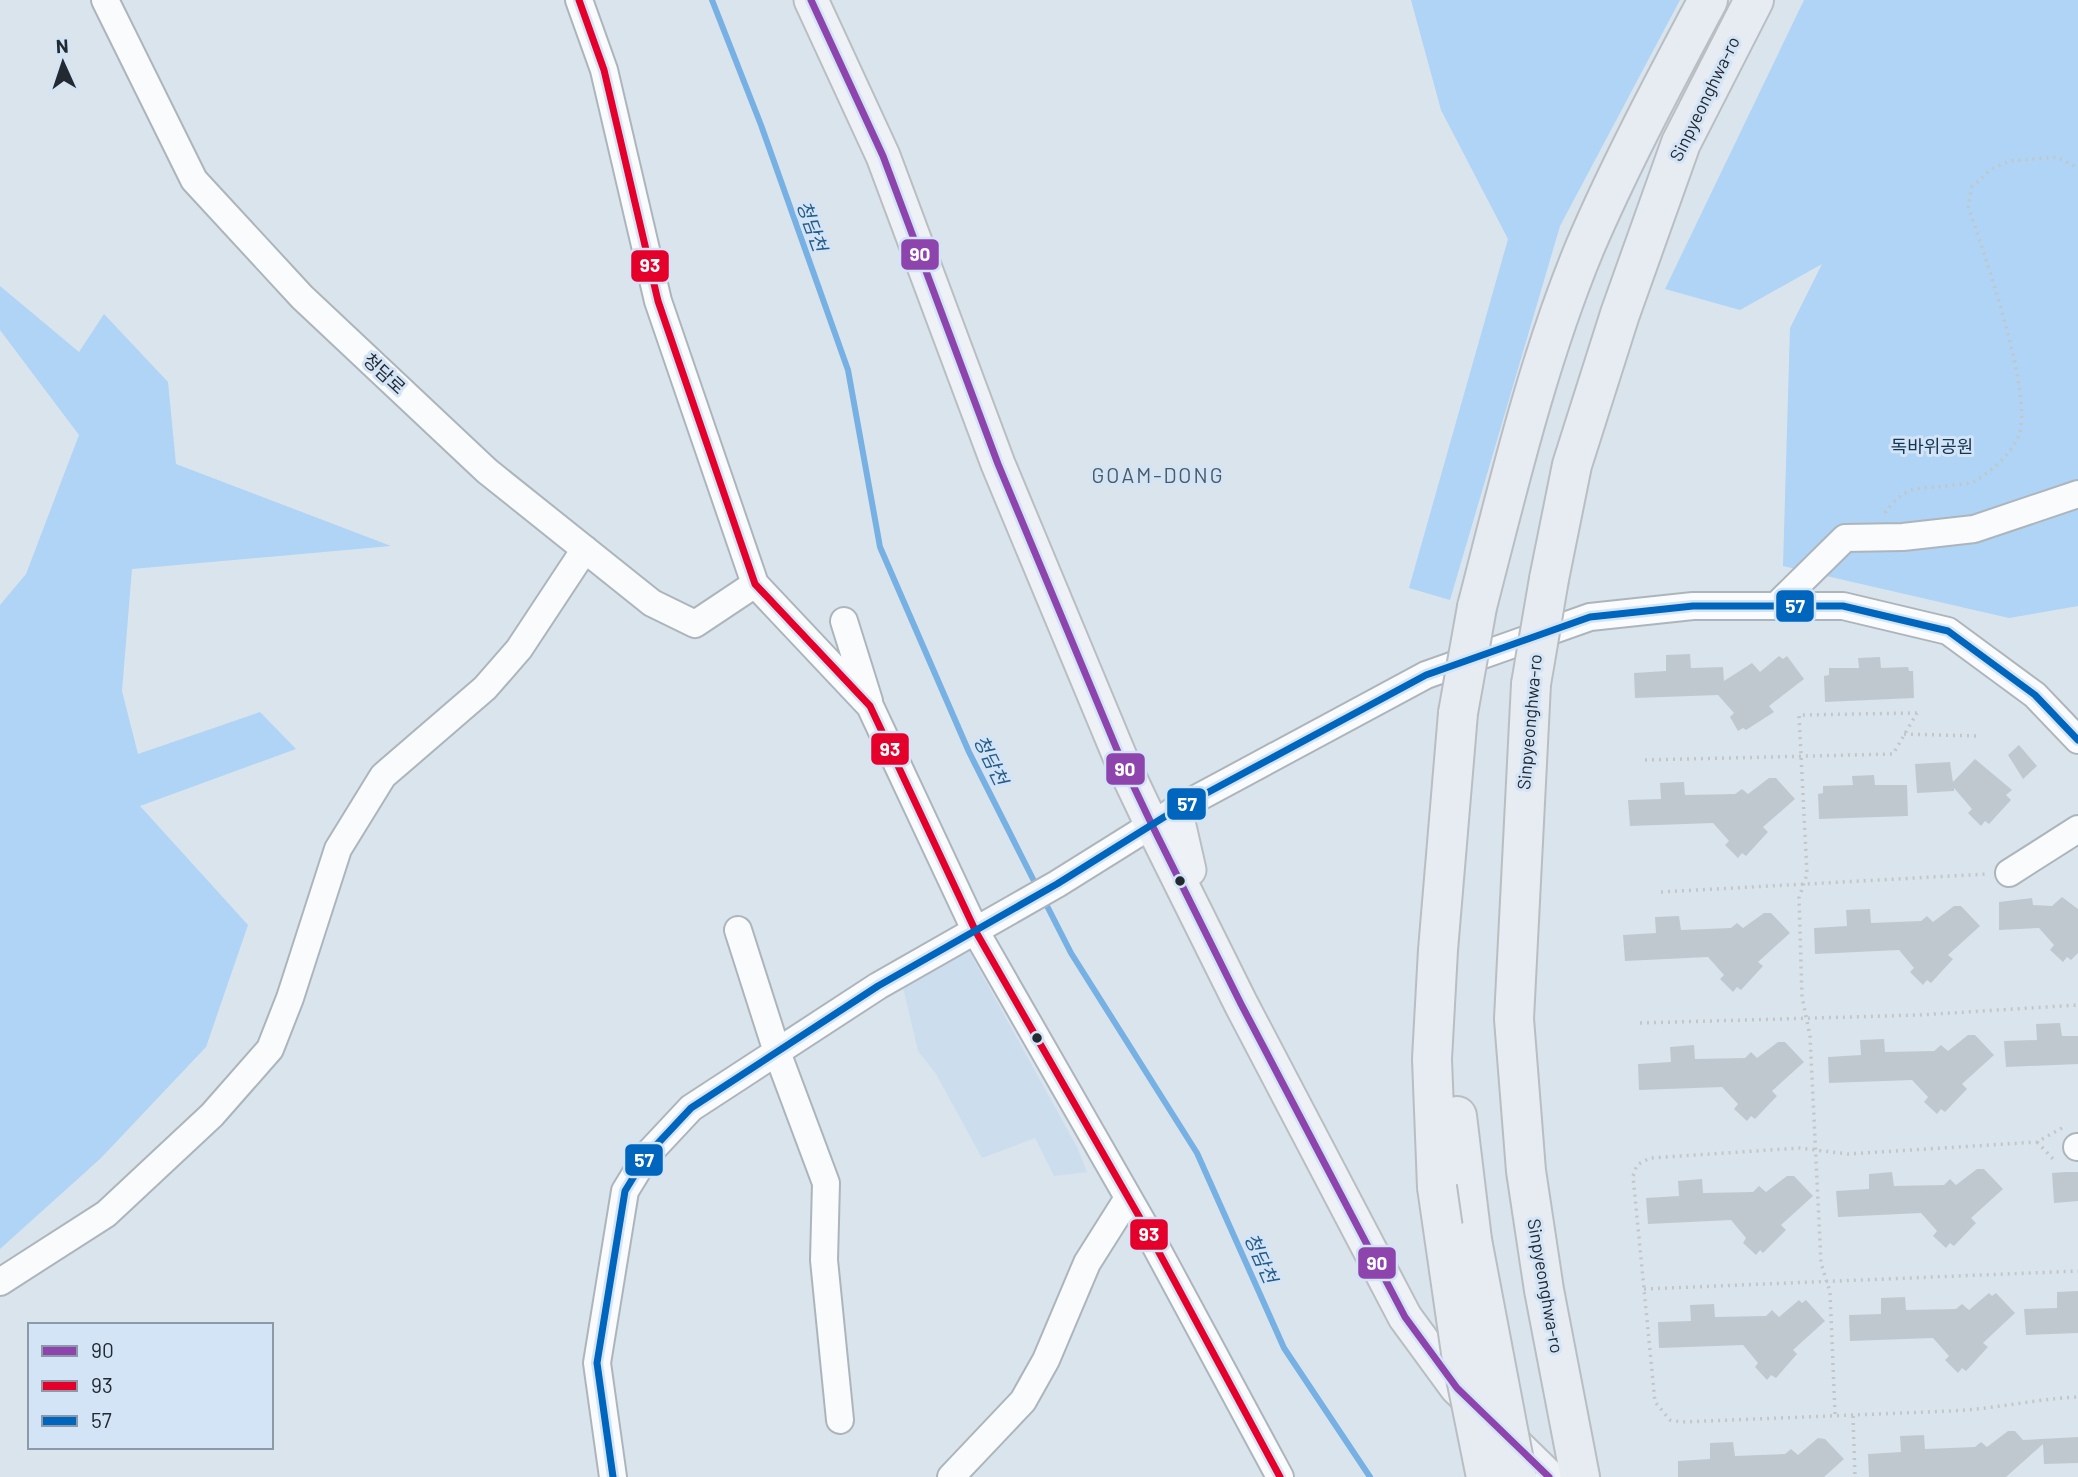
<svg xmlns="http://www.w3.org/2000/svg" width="2078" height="1477" font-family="Barlow,'Noto Sans KR',sans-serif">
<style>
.built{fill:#cde}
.green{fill:#afd4f6}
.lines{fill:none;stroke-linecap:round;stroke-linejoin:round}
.stream{stroke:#77b1e4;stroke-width:6}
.building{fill:#c0c8cf}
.minor-casing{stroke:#adb5bc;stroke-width:30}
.major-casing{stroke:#b9bec3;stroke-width:37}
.highway-casing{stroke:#b9bec3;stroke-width:42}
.path{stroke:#c2c6c9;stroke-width:3.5;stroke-dasharray:2 5;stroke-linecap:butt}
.minor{stroke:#f9fbfc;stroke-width:26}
.major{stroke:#eef2f6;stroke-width:33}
.highway{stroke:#e6ecf2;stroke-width:38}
.highway-bridge-casing{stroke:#b9bec3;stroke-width:42;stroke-linecap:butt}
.highway-bridge{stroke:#e6ecf2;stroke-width:38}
.bus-1-casing{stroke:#d2e4f5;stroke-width:12}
.bus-2-casing{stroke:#d2e4f5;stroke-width:12}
.bus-3-casing{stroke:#d2e4f5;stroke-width:12}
.bus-1{stroke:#8e44ad;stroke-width:7}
.bus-2{stroke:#e4002b;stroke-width:7}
.bus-3{stroke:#0065bd;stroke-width:7}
.bus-dot{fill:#232930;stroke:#d2e4f5;stroke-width:2.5}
.labels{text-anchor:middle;stroke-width:6;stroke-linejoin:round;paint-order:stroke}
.street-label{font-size:18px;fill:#232930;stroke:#d2e4f5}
.park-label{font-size:18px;fill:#143551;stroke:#d2e4f5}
.water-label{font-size:19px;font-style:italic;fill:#245b89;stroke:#d2e4f5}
.quarter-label{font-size:21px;letter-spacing:2px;fill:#4a5a68;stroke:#d2e4f5}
.line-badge{stroke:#d2e4f5;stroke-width:2.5}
.badge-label{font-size:19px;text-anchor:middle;font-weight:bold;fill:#fff}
</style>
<rect width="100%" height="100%" fill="#dae4ed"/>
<!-- built -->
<path class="built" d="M 969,951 L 1077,1147 L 1087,1172 L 1054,1176 L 1035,1138 L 982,1158 L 936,1074 L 918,1051 L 901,979 Z"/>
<!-- green -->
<path class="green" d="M 1411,0 L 1680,0 L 1560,226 L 1450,600 L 1409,588 L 1508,239 L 1441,110 Z
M 1804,0 L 2078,0 L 2078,606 L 2009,618 L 1783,566 L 1790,328 L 1822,264 L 1740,310 L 1665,289 Z
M 0,286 L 79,352 L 104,314 L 168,382 L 176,464 L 391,546 L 132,569 L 122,691 L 138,754 L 260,712 L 296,749 L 140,806 L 248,925 L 206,1047 L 101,1158 L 0,1249 L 0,605 L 26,574 L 79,435 L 0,330 Z"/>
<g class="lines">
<!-- stream -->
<path class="stream" d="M 712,0 L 761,125 L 848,370 L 880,547 L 969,752 L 1038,889
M 1043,898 L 1071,953 L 1197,1153 L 1284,1348 L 1370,1477"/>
</g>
<!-- building -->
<path class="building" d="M 1690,654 L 1691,668 L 1723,667 L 1724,681 L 1752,663 L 1760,672 L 1779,656 L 1783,659 L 1787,656 L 1804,679 L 1769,706 L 1774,712 L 1746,730 L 1743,728 L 1738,731 L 1730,717 L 1734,713 L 1718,695 L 1635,698 L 1634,673 L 1666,671 L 1666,655 Z
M 1880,657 L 1881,668 L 1908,667 L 1909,671 L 1913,671 L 1914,698 L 1825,702 L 1824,676 L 1829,675 L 1829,668 L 1859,668 L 1858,658 Z
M 2019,745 L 2037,766 L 2023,779 L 2008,755 Z
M 1975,759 L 2012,790 L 2006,795 L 2011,800 L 1989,824 L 1985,821 L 1981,826 L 1968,813 L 1972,809 L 1954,788 L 1954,791 L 1917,793 L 1915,764 L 1950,762 L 1953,782 Z
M 1874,775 L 1875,785 L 1907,785 L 1908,816 L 1819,819 L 1818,794 L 1823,793 L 1823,786 L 1853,785 L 1852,776 Z
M 1769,778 L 1776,778 L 1795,799 L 1763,827 L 1768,832 L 1746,856 L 1742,853 L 1738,858 L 1725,845 L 1729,841 L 1713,823 L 1630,826 L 1628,800 L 1661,799 L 1660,783 L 1684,782 L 1685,795 L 1735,794 L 1742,789 L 1748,794 Z
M 2062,897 L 2078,909 L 2078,953 L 2071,960 L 2067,957 L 2063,962 L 2050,950 L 2054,945 L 2039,928 L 1999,930 L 1999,902 L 2032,898 L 2033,905 L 2052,906 Z
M 1954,906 L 1961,906 L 1980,926 L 1948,955 L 1953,959 L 1931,983 L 1927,980 L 1923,985 L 1910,972 L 1914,968 L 1899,950 L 1815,954 L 1814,928 L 1847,926 L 1846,910 L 1870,909 L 1871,923 L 1921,921 L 1927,916 L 1933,922 Z
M 1764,913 L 1771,913 L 1790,933 L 1758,962 L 1763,966 L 1741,990 L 1737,987 L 1733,992 L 1720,979 L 1724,975 L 1708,957 L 1625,961 L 1623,935 L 1656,933 L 1655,917 L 1679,916 L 1681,930 L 1731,928 L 1737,923 L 1743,928 Z
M 2060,1023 L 2062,1036 L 2078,1036 L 2078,1064 L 2006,1067 L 2004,1041 L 2037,1040 L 2036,1024 Z
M 1968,1035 L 1975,1035 L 1994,1055 L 1962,1084 L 1967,1089 L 1945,1112 L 1941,1109 L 1937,1114 L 1924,1102 L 1928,1097 L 1912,1080 L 1829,1083 L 1828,1057 L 1861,1055 L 1860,1040 L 1884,1039 L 1885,1052 L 1934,1051 L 1941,1045 L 1948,1051 Z
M 1778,1042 L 1785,1042 L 1804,1062 L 1772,1091 L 1777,1096 L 1755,1119 L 1751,1116 L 1747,1121 L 1734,1109 L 1738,1104 L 1722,1087 L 1639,1090 L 1638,1064 L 1671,1062 L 1670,1047 L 1694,1045 L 1695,1059 L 1745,1058 L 1751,1052 L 1757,1058 Z
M 1977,1169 L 1984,1169 L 2003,1189 L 1971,1218 L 1976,1223 L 1954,1246 L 1950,1243 L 1946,1248 L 1933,1236 L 1937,1231 L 1921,1213 L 1838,1217 L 1836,1191 L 1869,1189 L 1869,1174 L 1892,1172 L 1894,1186 L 1944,1185 L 1950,1179 L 1956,1185 Z
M 2066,1172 L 2078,1172 L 2078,1201 L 2054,1203 L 2052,1173 Z
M 1787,1176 L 1794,1176 L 1813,1196 L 1781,1225 L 1786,1230 L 1763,1253 L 1760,1250 L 1756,1255 L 1743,1243 L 1746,1238 L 1731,1220 L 1648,1224 L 1646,1198 L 1679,1196 L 1678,1181 L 1702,1179 L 1703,1193 L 1753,1192 L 1759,1186 L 1766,1192 Z
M 2078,1291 L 2078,1333 L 2026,1335 L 2024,1309 L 2057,1308 L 2057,1292 Z
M 1989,1293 L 1992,1296 L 1996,1293 L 2015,1313 L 1983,1343 L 1988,1347 L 1966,1371 L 1962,1368 L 1958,1373 L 1945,1360 L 1949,1356 L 1933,1338 L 1850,1341 L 1849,1315 L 1881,1314 L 1881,1298 L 1905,1297 L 1906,1310 L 1956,1309 L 1962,1304 L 1969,1310 Z
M 1799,1300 L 1802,1303 L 1806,1300 L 1825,1321 L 1793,1350 L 1797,1354 L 1776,1378 L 1771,1375 L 1767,1380 L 1755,1367 L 1758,1363 L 1743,1345 L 1659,1348 L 1658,1322 L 1691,1321 L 1690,1305 L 1714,1304 L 1715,1317 L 1766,1316 L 1772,1310 L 1779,1317 Z
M 2008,1431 L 2015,1431 L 2023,1440 L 2078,1437 L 2078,1463 L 2044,1464 L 2043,1444 L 2006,1477 L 1869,1477 L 1868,1454 L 1901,1452 L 1900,1436 L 1924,1435 L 1925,1449 L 1975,1447 L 1981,1442 L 1987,1447 Z
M 1818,1438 L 1825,1439 L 1844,1459 L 1824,1477 L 1678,1477 L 1678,1461 L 1710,1459 L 1710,1443 L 1733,1442 L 1735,1456 L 1785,1454 L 1791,1449 L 1798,1455 Z"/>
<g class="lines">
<defs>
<path id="minor" d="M 105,0 L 194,180 L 302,297 L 487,471 L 652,603 L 695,624 L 755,584
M 579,0 L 604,70 L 658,301 L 755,584 L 870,706 L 976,932 L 1148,1232 L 1280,1477
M 1778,604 L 1845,538 L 1903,537 L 1974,529 L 2078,494
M 844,621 L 869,701
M 2009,873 L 2078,829
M 738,930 L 777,1052 L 826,1183 L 824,1260 L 840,1420
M 2077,1147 L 2078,1147
M 0,1282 L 106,1214 L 212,1115 L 270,1049 L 290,998 L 338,849 L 383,776 L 485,688 L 519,649 L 585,549
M 613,1477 L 597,1363 L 625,1191 L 647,1155 L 691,1108 L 878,986 L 1057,884 L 1177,809 L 1426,675 L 1590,617 L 1693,606 L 1843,606 L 1948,631 L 2035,695 L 2078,740
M 951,1477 L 1023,1401 L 1046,1360 L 1087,1263 L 1128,1198"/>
<path id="major" d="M 811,0 L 883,156 L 998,464 L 1123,764 L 1152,825 L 1241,1004 L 1405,1317 L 1457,1388 L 1549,1477
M 1176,813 L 1189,870"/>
<path id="highway" d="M 1549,579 L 1572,465 L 1620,314 L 1681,143 L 1754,0
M 1477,607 C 1508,487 1537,363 1585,247 C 1621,163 1665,81 1708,0
M 1531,684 L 1514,1019 L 1526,1171 L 1544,1290 L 1580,1477
M 1457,1116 L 1472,1240
M 1437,1187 L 1432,1059 L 1438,950 L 1458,713"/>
</defs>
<!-- minor casing -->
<use href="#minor" class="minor-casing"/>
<!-- major casing -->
<use href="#major" class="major-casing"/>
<!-- highway casing -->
<use href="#highway" class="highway-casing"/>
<!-- path -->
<path class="path" d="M 1885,513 C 1907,482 1920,490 1954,485 C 1961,484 1969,484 1975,481 C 1991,472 2013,452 2019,435 C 2034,395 1983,250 1968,206 L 1972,187 L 1990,170 L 2009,161 L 2057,157 L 2078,168
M 1904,734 L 1977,736
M 1645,760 L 1893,754 L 1917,713
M 1661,892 L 1987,874
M 1640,1023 L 1919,1015 L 2078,1005
M 2062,1128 L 2037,1142 L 1848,1154 L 1800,1148 L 1650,1158 L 1637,1165 L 1633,1176 L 1655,1402 L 1670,1420 L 1682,1422 L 1951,1411 C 1994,1409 2035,1399 2078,1397
M 2037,1142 L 2056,1162
M 1644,1289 L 2078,1271
M 1835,1414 L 1830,1292 L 1821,1263 L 1810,1036 L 1802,997 L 1799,898 L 1807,874 L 1799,715 L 1917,713
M 1853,1416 L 1855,1477"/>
<!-- minor -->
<use href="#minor" class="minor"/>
<!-- major -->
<use href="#major" class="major"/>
<!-- highway -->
<use href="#highway" class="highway"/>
<defs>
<path id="highway-bridge" d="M 1531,684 L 1549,579
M 1458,713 L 1477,607
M 1437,1187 L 1461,1353 L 1486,1477
M 1472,1240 L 1517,1477"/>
</defs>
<!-- highway-bridge casing -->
<use href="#highway-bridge" class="highway-bridge-casing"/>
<!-- highway-bridge -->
<use href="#highway-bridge" class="highway-bridge"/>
<defs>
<path id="bus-1" d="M 811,0 L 883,156 L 998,464 L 1123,764 L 1152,825 L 1241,1004 L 1405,1317 L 1457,1388 L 1549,1477"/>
<path id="bus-2" d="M 579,0 L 604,70 L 658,301 L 755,584 L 870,706 L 976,932 L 1148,1232 L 1280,1477"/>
<path id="bus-3" d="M 613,1477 L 597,1363 L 625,1191 L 647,1155 L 691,1108 L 878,986 L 1057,884 L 1177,809 L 1426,675 L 1590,617 L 1693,606 L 1843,606 L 1948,631 L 2035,695 L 2078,740"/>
</defs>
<!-- bus-1 casing -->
<use href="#bus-1" class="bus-1-casing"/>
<!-- bus-2 casing -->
<use href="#bus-2" class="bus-2-casing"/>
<!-- bus-3 casing -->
<use href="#bus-3" class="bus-3-casing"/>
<!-- bus-1 -->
<use href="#bus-1" class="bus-1"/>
<!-- bus-2 -->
<use href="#bus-2" class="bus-2"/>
<!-- bus-3 -->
<use href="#bus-3" class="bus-3"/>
</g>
<!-- markers -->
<g class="bus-dot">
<circle cx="1180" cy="881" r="6"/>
<circle cx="1037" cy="1038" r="6"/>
</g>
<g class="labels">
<!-- street labels -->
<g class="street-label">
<text transform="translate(1705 99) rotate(-64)" y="6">Sinpyeonghwa-ro</text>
<text transform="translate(384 374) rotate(43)" y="6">청담로</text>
<text transform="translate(1530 722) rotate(-85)" y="6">Sinpyeonghwa-ro</text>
<text transform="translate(1545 1286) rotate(80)" y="6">Sinpyeonghwa-ro</text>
</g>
<!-- park labels -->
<g class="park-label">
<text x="1932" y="453">독바위공원</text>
</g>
<!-- water labels -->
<g class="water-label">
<text transform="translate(812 226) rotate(70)" y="7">청담천</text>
<text transform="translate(991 760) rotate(64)" y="7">청담천</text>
<text transform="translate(1261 1258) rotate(66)" y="7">청담천</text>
</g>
<!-- quarter labels -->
<g class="quarter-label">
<text x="1158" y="483">GOAM-DONG</text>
</g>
</g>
<g class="line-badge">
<rect x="900" y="238" width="40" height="33" rx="7" fill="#8e44ad"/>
<rect x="630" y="249" width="40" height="34" rx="7" fill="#e4002b"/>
<rect x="1775" y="589" width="40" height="34" rx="7" fill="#0065bd"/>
<rect x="870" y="732" width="40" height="34" rx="7" fill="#e4002b"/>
<rect x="1105" y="752" width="41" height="34" rx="7" fill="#8e44ad"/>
<rect x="1166" y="787" width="41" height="34" rx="7" fill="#0065bd"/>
<rect x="624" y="1143" width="40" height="34" rx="7" fill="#0065bd"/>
<rect x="1129" y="1218" width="40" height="33" rx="7" fill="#e4002b"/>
<rect x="1357" y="1246" width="40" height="34" rx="7" fill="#8e44ad"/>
</g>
<g class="badge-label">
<text x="920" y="261">90</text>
<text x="650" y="272">93</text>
<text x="1795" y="613">57</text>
<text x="890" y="756">93</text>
<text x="1125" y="776">90</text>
<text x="1187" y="811">57</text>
<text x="644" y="1167">57</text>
<text x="1149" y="1241">93</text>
<text x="1377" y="1270">90</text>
</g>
<!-- legend -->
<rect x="28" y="1323" width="245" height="126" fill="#d2e4f5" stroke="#8c99a6" stroke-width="2"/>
<rect x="42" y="1346" width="35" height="10" fill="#8e44ad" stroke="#8c99a6" stroke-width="2"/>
<text x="91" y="1358" font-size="21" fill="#232930">90</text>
<rect x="42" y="1381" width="35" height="10" fill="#e4002b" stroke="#8c99a6" stroke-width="2"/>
<text x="91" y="1393" font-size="21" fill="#232930">93</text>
<rect x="42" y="1416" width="35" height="10" fill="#0065bd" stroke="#8c99a6" stroke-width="2"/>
<text x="91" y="1428" font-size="21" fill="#232930">57</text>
<!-- north arrow -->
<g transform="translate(63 63) rotate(357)" stroke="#d2e4f5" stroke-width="5" paint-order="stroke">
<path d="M0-5L12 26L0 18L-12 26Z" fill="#232930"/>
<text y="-10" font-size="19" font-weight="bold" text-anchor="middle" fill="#232930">N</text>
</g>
</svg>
